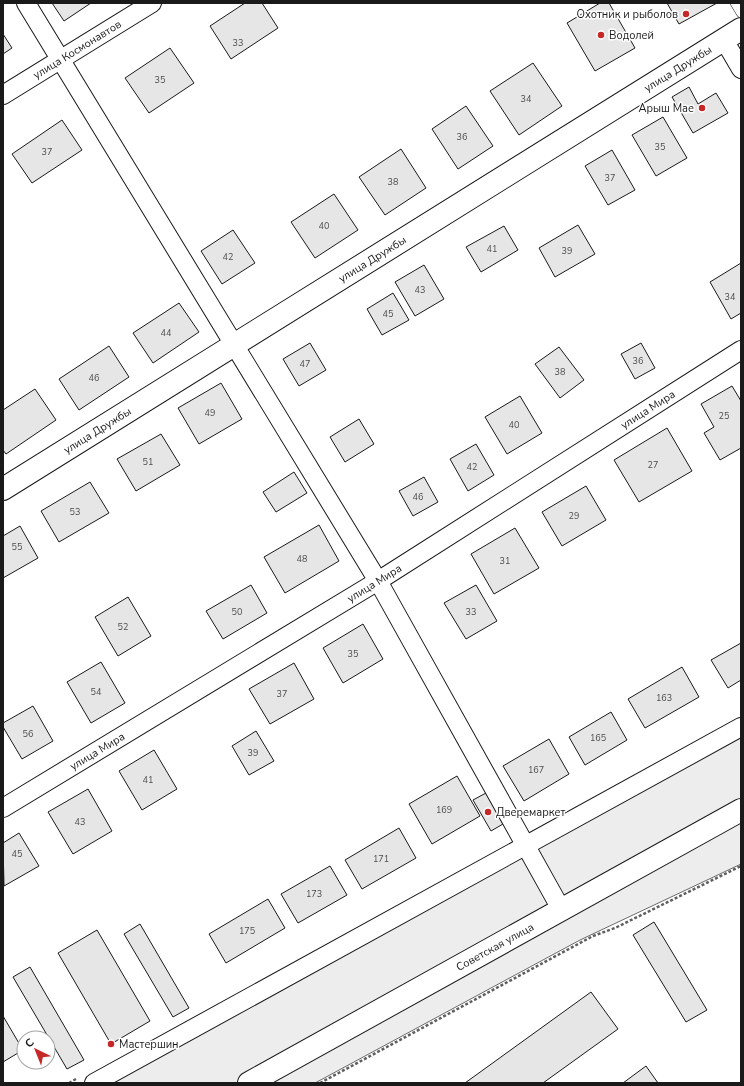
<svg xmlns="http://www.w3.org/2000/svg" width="744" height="1086" font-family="'Nunito Sans',sans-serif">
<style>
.built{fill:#ededed;stroke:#6a6a6a}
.building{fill:#e6e6e6;stroke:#1a1a1a}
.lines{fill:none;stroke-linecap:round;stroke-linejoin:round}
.lane-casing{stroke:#1a1a1a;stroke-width:10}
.street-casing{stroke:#1a1a1a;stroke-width:20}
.secondary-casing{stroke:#1a1a1a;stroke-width:24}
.path{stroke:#5f5f5f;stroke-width:2.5;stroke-dasharray:3 2;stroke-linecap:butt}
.lane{stroke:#fff;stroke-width:9}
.street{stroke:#fff;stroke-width:18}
.secondary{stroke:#fff;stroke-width:22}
.poi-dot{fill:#c62828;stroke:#fff;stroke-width:1.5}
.labels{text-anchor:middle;stroke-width:3;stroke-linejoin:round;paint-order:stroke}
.number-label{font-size:9px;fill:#4d4d4d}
.poi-label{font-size:11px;fill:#1a1a1a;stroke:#fff;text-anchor:start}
.street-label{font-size:11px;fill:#1a1a1a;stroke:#fff}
</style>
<rect width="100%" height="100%" fill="#fff"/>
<!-- built -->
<path class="built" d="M 741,731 L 741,805 L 564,904 L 533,847 Z
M 741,816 L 741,864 L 580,940 L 315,1083 L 256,1083 Z
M 523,853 L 554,907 L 237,1083 L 105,1083 Z"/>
<!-- building -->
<path class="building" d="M 52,3 L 91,3 L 64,21 Z
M 245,3 L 262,3 L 278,28 L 231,59 L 210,26 Z
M 600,3 L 609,3 L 635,48 L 595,71 L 567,23 Z
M 667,3 L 717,3 L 679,24 Z
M 3,34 L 12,48 L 3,54 Z
M 170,48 L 194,83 L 149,113 L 125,78 Z
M 533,63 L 562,106 L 519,135 L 490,91 Z
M 689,87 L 698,104 L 716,93 L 728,113 L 693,133 L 672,97 Z
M 466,106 L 493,146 L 458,169 L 432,129 Z
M 663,117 L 687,158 L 656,176 L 632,135 Z
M 62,120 L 82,150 L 32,183 L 12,154 Z
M 401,149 L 426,188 L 385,215 L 359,177 Z
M 612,150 L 635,190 L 608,205 L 585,166 Z
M 334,194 L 358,230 L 315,258 L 291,222 Z
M 578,225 L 595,254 L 555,277 L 539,248 Z
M 504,226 L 518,250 L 481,272 L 466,247 Z
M 233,230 L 255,263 L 222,284 L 201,251 Z
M 741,263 L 741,313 L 731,319 L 710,282 Z
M 424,265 L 444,299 L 415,316 L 395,282 Z
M 393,293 L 409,320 L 382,335 L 367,309 Z
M 179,303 L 199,332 L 153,363 L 133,333 Z
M 310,343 L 326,370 L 299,386 L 283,359 Z
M 641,343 L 655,368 L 635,379 L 621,354 Z
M 109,346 L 129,377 L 79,410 L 59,379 Z
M 559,347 L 584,380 L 560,398 L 535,364 Z
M 221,383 L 242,419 L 199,444 L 178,408 Z
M 732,386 L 741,401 L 741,448 L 720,460 L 704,433 L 714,427 L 701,404 Z
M 35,389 L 56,420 L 6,454 L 3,450 L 3,410 Z
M 520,396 L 542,433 L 507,454 L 485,417 Z
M 359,419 L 374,444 L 345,462 L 330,437 Z
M 667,428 L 692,471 L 639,502 L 614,460 Z
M 161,434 L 180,465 L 136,491 L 117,459 Z
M 476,444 L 494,475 L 468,491 L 450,459 Z
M 294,472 L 307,493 L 276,512 L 263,492 Z
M 424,477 L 438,502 L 413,516 L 399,491 Z
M 90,482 L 109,513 L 59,542 L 41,511 Z
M 586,486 L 606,520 L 562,546 L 542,512 Z
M 319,525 L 339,561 L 285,593 L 264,557 Z
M 20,526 L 38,558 L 3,578 L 3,536 Z
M 515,528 L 539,568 L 494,594 L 471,554 Z
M 251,585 L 267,613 L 223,639 L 206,611 Z
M 476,585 L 497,621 L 466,639 L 444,603 Z
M 128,597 L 151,636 L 118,656 L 95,617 Z
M 363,624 L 383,659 L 343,683 L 323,648 Z
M 741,643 L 741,680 L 728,688 L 711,660 Z
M 101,662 L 125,703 L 91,723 L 67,682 Z
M 294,663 L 314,699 L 270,724 L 249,689 Z
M 682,667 L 699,697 L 645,728 L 628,699 Z
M 33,706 L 53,741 L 22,759 L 3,727 L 3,723 Z
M 611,712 L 627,740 L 585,765 L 569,737 Z
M 256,731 L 274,761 L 249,775 L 232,746 Z
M 549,739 L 569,774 L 524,801 L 503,766 Z
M 154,750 L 177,789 L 142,810 L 119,771 Z
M 457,776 L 480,816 L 432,844 L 409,804 Z
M 88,789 L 112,831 L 73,854 L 48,812 Z
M 486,793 L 503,824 L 491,831 L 473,800 Z
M 399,828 L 416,858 L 362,889 L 345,860 Z
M 19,833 L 39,866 L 4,886 L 3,843 Z
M 330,866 L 347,895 L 298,923 L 281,894 Z
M 268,899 L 285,928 L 226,963 L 209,934 Z
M 654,922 L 707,1010 L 686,1022 L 633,935 Z
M 140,924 L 189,1008 L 173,1017 L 124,934 Z
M 97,930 L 150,1021 L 111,1044 L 58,953 Z
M 30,967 L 84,1060 L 67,1069 L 13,977 Z
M 591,992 L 618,1029 L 543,1083 L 465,1083 Z
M 3,1016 L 23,1050 L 3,1062 Z
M 646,1066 L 658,1083 L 623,1083 Z"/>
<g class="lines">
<defs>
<path id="lane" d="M 735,3 L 741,13"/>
<g id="street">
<path d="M 26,3 L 378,581 L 561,909"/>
<path d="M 724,40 L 741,69"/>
<path id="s1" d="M 3,95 L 152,3"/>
<path id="s2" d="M 3,808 L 378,581 L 741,350"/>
<path d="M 94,1083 L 741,727"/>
</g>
<g id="secondary">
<path id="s3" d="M 3,489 L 741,29"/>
<path id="s4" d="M 249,1083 L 741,810"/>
</g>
</defs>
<!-- lane casing -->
<use href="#lane" class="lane-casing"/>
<!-- street casing -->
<use href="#street" class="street-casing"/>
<!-- secondary casing -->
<use href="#secondary" class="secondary-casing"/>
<!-- path -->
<path class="path" d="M 69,1083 L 76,1079
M 320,1083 L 593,936 L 615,928 L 741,866"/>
<!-- lane -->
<use href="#lane" class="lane"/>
<!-- street -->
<use href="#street" class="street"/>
<!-- secondary -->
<use href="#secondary" class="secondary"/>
</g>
<!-- markers -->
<g class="poi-dot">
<circle cx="686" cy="14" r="4"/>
<circle cx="601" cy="35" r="4"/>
<circle cx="702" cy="108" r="4"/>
<circle cx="488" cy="812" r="4"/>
<circle cx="111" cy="1044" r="4"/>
</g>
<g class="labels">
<!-- number labels -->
<g class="number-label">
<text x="238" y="46">33</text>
<text x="160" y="83">35</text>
<text x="526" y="102">34</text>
<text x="462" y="140">36</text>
<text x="660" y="150">35</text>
<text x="47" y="155">37</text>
<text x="610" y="181">37</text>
<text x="393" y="185">38</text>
<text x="324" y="229">40</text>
<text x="492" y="252">41</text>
<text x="567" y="254">39</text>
<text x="228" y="260">42</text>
<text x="420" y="293">43</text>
<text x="730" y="300">34</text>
<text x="388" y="317">45</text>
<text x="166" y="336">44</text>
<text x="638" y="364">36</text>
<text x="305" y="367">47</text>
<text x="560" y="375">38</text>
<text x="94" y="381">46</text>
<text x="210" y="416">49</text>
<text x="724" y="419">25</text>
<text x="514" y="428">40</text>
<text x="148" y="465">51</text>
<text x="653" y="468">27</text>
<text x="472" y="470">42</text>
<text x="418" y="500">46</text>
<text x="75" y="515">53</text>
<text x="574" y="519">29</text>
<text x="17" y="550">55</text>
<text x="302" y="562">48</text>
<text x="505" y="564">31</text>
<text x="237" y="615">50</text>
<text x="471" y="615">33</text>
<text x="123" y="630">52</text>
<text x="353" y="657">35</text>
<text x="96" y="695">54</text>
<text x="282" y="697">37</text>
<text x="664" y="701">163</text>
<text x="28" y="737">56</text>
<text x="598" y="741">165</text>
<text x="253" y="756">39</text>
<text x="536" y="773">167</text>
<text x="148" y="783">41</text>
<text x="444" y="813">169</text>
<text x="80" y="825">43</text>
<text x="17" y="857">45</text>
<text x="381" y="862">171</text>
<text x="314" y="897">173</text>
<text x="247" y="934">175</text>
</g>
<!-- poi labels -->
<g class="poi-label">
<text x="678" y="18" text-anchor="end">Охотник и рыболов</text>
<text x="609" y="39">Водолей</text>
<text x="694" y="112" text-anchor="end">Арыш Мае</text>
<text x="496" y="816">Дверемаркет</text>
<text x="119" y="1048">Мастершин</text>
</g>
<!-- street labels -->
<g class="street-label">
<text dy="4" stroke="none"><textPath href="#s1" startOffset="87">улица Космонавтов</textPath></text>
<text dy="4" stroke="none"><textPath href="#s3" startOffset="795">улица Дружбы</textPath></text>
<text dy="4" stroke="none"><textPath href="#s3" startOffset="435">улица Дружбы</textPath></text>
<text dy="4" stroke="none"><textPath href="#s2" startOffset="758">улица Мира</textPath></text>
<text dy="4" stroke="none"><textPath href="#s3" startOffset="111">улица Дружбы</textPath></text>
<text dy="4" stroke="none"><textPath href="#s2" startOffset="434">улица Мира</textPath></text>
<text dy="4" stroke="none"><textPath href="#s2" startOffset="110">улица Мира</textPath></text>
<text dy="4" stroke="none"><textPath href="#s4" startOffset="281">Советская улица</textPath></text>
</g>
</g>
<!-- border -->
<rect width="744" height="1086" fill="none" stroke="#1a1a1a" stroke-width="8"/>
<!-- north arrow -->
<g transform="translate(36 1050) rotate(317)"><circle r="19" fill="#ffffff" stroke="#a3a3a3"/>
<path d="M0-3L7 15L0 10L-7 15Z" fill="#c62828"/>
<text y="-6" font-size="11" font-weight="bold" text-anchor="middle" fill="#1a1a1a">С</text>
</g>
</svg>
